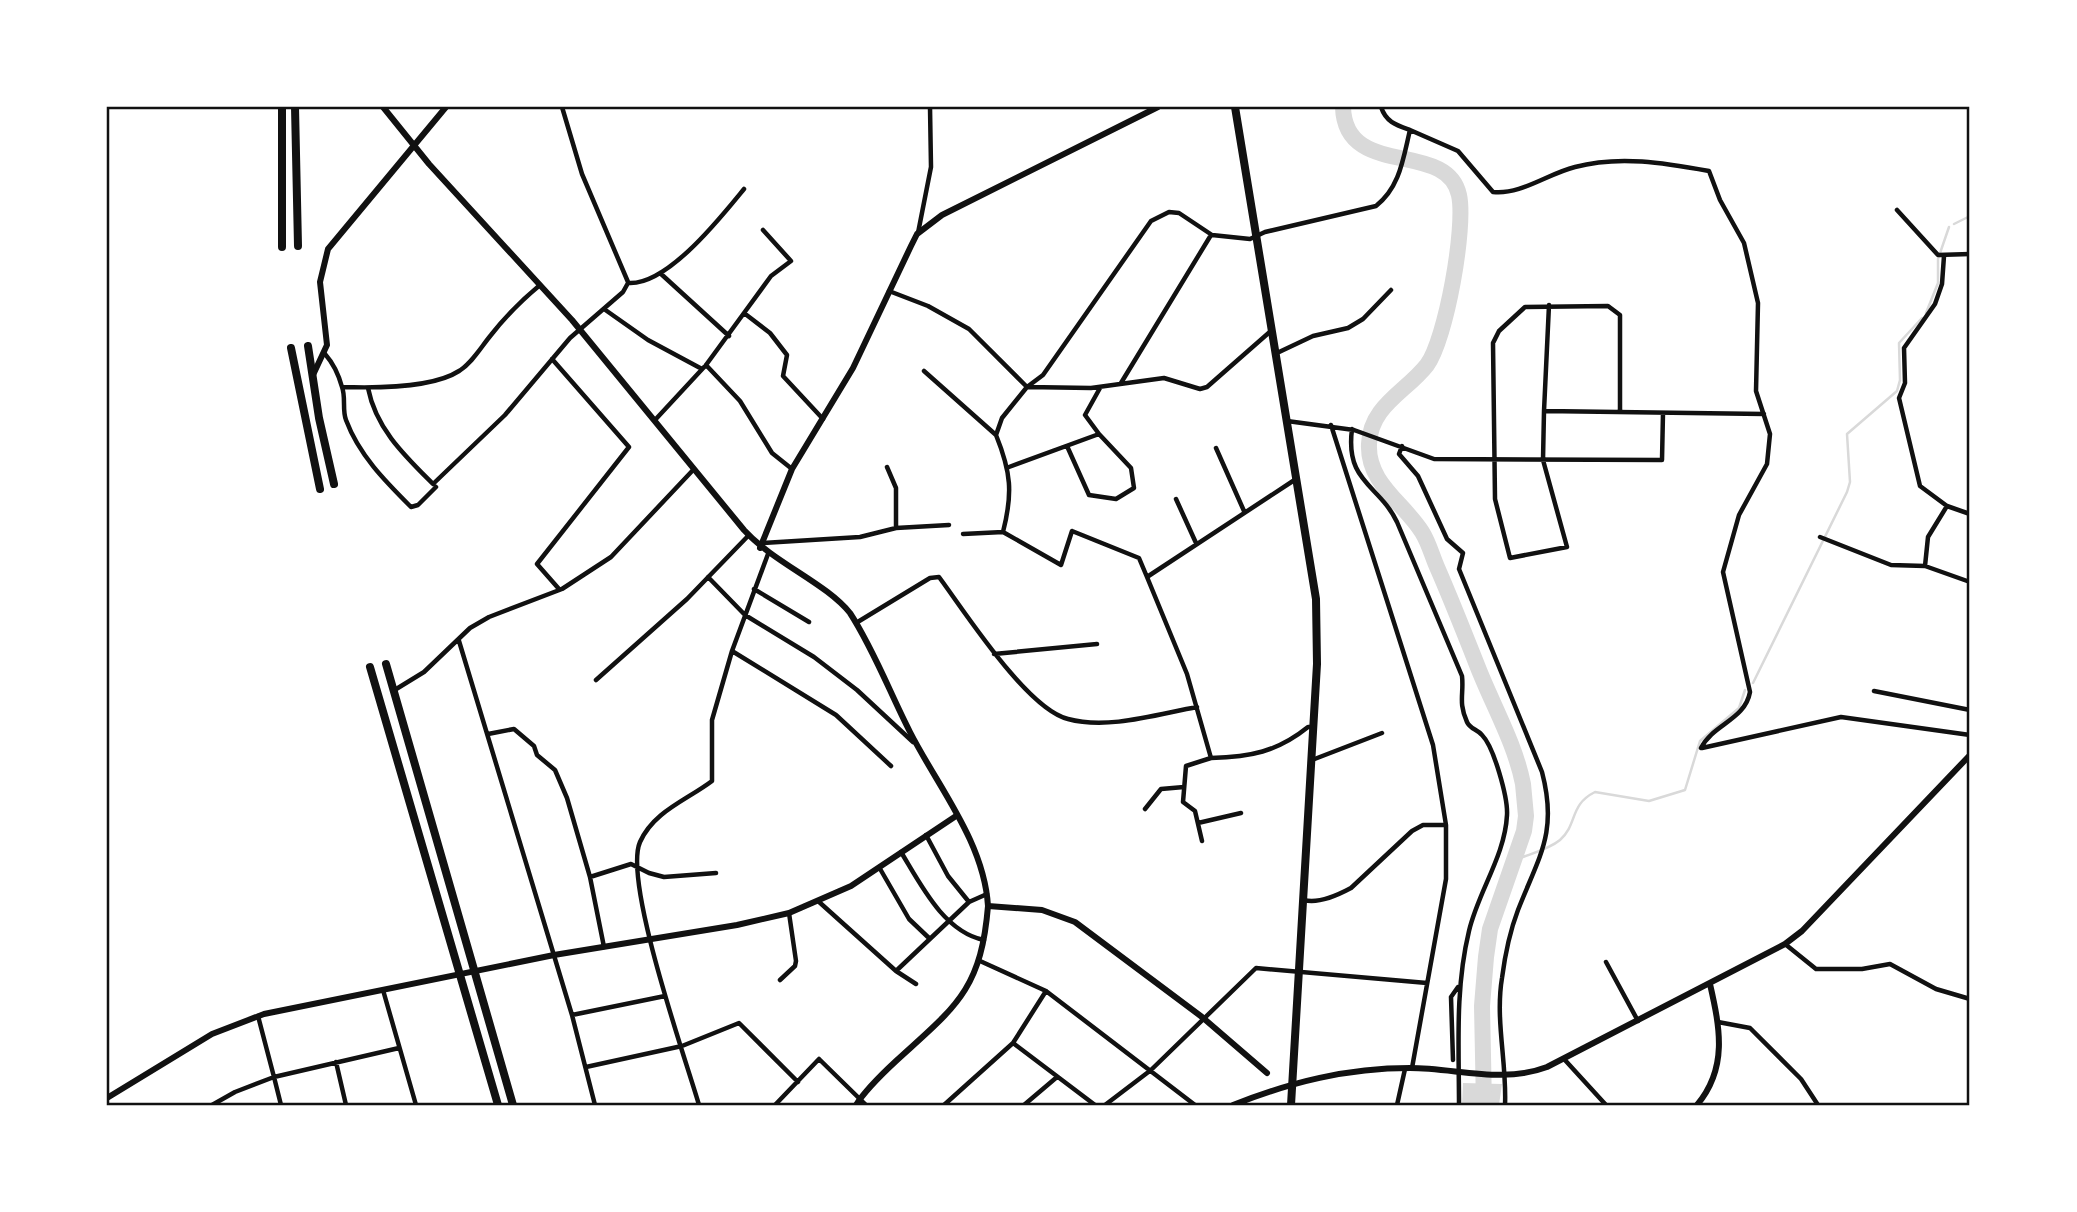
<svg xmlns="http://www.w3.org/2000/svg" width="2077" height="1212" font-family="Barlow,sans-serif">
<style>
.water{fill:#d9d9d9}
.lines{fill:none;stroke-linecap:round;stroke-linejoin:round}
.stream{stroke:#d9d9d9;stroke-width:2.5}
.river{stroke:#d9d9d9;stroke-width:16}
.minor{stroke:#111;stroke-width:4.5}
.tertiary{stroke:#111;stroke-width:6}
.secondary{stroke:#111;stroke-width:6}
.trunk{stroke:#111;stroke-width:8}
.neatline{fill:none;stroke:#111;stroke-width:2.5}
</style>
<rect width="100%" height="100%" fill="#fff"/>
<!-- water -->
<path class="water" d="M 1463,1083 L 1502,1084 L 1499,1105 L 1462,1105 Z"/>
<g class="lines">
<!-- stream -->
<path class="stream" d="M 1954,224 L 1970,216
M 1926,313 L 1938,283 L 1938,259 L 1949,227
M 1753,683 L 1847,492 L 1850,482 L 1847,434 L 1897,391 L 1900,380 L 1899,343 L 1922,318
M 1515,860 C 1529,854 1548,850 1560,840 C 1578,824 1569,805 1595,792 L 1649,801 L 1685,790 L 1700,741 L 1739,708 L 1745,690"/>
<!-- river -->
<path class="river" d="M 1343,107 C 1345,180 1447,139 1459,195 C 1466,227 1446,339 1427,365 C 1406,392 1370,406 1369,444 C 1367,483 1404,503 1422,532 C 1429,543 1432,556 1437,567 C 1451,599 1464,632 1477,665 C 1492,704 1515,743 1523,784 L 1526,816 L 1524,831 L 1490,929 L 1486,957 L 1482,1006 L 1484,1105"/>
<!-- minor -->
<path class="minor" d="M 562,107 L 582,174 L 628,282
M 1381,107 C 1386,122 1396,125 1410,130
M 1897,210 L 1938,255 L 1970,254
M 918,233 L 931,167 L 930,107
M 1944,256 L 1942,284 L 1935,304 L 1904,348 L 1905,383 L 1899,398 L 1920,486 L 1947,506 L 1928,537 L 1925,566 L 1970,582
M 660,273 L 729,336
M 628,283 C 667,286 721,217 744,189
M 889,291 L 928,306 L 969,329 L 1027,387 L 1043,375 L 1151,221 L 1169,212 L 1179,213 L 1212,235 L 1250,239 L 1265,232 L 1376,206 C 1400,187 1403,159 1410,130 L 1458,151 L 1493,192 C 1521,195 1547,174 1575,167 C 1619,155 1665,163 1709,171 L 1720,200 L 1744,243 L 1758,303 L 1756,391 L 1770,434 L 1767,464 L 1739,515 L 1723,572 L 1750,692 C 1745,720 1713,724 1701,748
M 604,309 L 648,340 L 702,369
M 744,313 L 771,276 L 791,261 L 763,230
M 1277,353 L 1313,336 L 1348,328 L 1363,319 L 1391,290
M 325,354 C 333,363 339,376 342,387 C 346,397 342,410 346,420 C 359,455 385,481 411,507 L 418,505 L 436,487
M 552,359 L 629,447 L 537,564 L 559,589
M 706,365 L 740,401 L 772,453 L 792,469
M 924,371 L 996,435
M 1121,383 L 1211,235
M 342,387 C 373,388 433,388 459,371 C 472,363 481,347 491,335 C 505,317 522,300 540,285
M 368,388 C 376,429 405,456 433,484 L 505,415 L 570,338 L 623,292 L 628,283
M 1544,411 L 1549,305
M 1620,412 L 1620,315 L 1608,306 L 1525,307 L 1499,331 L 1493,343 L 1495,499 L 1510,558 L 1567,547 L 1543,460 L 1544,411 L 1764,414
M 655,420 L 706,365 L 744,313 L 770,333 L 787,355 L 783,376 L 823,419
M 1287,421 L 1354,430 L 1434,459 L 1662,460 L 1663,413
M 1331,425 L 1433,745 L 1446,825 L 1446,879 L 1412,1068
M 1352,429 C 1345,483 1379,484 1397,522 L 1462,676 C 1464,694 1458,702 1467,722 C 1470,729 1477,729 1482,735 C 1494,747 1508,798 1507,815 C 1505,856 1478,892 1469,931 C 1455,989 1459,1046 1459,1105
M 1099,434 L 1085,415 L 1100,388
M 1402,446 L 1399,454 L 1418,476 L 1447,539 L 1463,553 L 1459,569 L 1542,772 C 1558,833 1539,856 1518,910 C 1510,931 1505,955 1502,978 C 1495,1020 1507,1063 1505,1105
M 1216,448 L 1244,511
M 887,467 L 896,488 L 896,528
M 1009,467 L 1099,434 L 1131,468 L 1134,488 L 1116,499 L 1089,495 L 1067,446
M 1296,479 L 1147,577 L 1187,674 L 1211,758 C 1250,757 1277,752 1308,727 L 1313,727
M 1176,499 L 1196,543
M 1947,506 L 1970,514
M 1003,532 L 1061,565 L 1072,531 L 1139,558 L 1147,577
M 963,534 L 1003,532 C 1013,493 1011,472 996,435 L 1002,418 L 1027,387 L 1091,388 L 1164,378 L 1200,389 L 1207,387 L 1272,330
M 1820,537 L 1891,565 L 1925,566
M 763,543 L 860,537 L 896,528 L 949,525
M 708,577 L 745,615 L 814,657 L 857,690 L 913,742
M 754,589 L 809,622
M 856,623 L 930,578 L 939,577 C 965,612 1027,709 1068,719 C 1108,730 1158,714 1197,707
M 459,641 L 572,1015 L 595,1105
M 732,651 L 836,715 L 891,766
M 994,654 L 1097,644
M 596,680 L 687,599 L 748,536
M 393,691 L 424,672 L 470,628 L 489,617 L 562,589 L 611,557 L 694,469
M 1874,691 L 1970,710
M 488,734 L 514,729 L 534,746 L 537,755 L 555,770 L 567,798 L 590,877 L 604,947
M 1702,748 L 1841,717 L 1970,735
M 1312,760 L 1382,733
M 1145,809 L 1161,789 L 1184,787
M 1198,823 L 1241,813
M 926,835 L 948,876 L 969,902
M 1202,841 L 1195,811 L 1183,802 L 1186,766 L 1211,758
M 901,852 C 921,885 944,932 984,940
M 879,867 L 909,919 L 930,939
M 590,877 L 631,864 L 649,873 L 664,877 L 716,873
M 1304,900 C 1319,904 1338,895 1351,888 L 1412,831 L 1423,825 L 1446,825
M 818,901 L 896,971 L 969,902 L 987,894
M 1785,944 L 1816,969 L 1862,969 L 1890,964 L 1936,989 L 1970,999
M 980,961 L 1046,991 L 1195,1105
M 1606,962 L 1638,1021
M 896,971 L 916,984
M 780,980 L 795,966 L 796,961 L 789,913
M 383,990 L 416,1105
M 1046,991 L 1013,1043 L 1095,1105
M 572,1015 L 665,996
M 1718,1022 L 1750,1028 L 1801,1079 L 1818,1105
M 1564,1059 L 1606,1105
M 1453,1060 L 1451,997 L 1458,987
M 336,1062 L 346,1105
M 586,1067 L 682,1046 L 739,1023 L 798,1082
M 212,1105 L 235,1092 L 274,1077 L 258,1016
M 281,1105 L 274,1077 L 399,1048
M 699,1105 C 685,1057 623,881 640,842 C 654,811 687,800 712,781 L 712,720 L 732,651 L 768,554
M 775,1105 L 819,1059 L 866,1105
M 944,1105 L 1013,1043
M 1024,1105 L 1057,1077
M 1105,1105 L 1151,1070 L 1256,968 L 1427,983
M 1397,1105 L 1405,1069"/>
<!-- tertiary -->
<path class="tertiary" d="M 313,375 L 327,345 L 320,282 L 328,249 L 446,107
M 760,548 L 792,469 L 853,368 L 911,246 L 917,234 L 942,215 L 1158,107
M 107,1098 L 212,1034 L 264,1014 L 554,955 L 737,925 L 789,913 L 851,886 L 956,816
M 856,1105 C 866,1089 882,1074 896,1061 C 955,1007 981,991 988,906
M 1233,1105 C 1291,1082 1347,1068 1410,1068 C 1456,1068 1502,1084 1547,1067 L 1785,944 L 1802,931 L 1970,755
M 1697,1105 C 1728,1068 1720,1028 1710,984"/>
<!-- secondary -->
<path class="secondary" d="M 383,107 L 429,164 L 572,320 L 744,530 C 774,563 826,583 850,613 C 874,650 890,693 910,732 C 938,787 984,842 988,906 L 1042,910 L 1075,922 L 1202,1017 L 1267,1073"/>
<!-- trunk -->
<path class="trunk" d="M 295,107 L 298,246
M 1235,107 L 1316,599 L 1317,664 L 1291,1105
M 282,247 L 282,107
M 308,346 L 319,418 L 334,484
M 291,348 L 320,489
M 386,664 L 513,1105
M 370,667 L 498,1105"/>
</g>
<!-- border -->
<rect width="2077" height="1212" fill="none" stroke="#ffffff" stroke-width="217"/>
<rect x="108" y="108" width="1860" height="996" class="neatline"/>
</svg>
